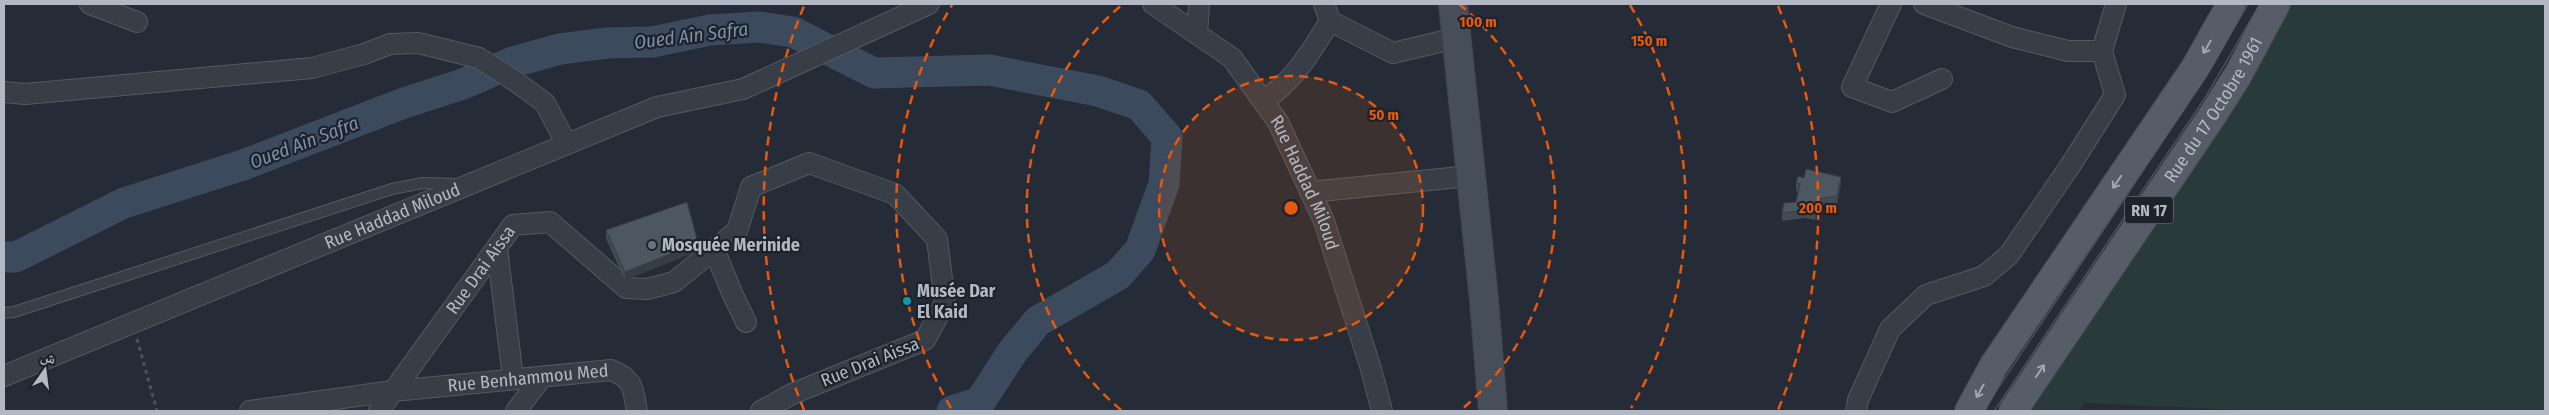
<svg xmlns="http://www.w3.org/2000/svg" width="2549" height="415" font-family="'Fira Sans Condensed','Noto Naskh Arabic',sans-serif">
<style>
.green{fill:#293a3a}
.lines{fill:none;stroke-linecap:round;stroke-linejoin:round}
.river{stroke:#3c4a5e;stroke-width:31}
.lane-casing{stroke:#535962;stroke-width:12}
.street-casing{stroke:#535962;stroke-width:22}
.secondary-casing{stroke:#414751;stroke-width:30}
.primary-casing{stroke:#414751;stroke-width:30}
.path{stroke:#465557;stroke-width:3;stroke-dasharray:4 4;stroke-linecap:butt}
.lane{stroke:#383e48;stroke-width:10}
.street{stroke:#383e48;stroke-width:20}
.secondary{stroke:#464e5a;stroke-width:28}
.primary{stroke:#565d68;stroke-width:28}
.tram{stroke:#5a636e;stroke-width:1}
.wall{fill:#424b54}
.shaded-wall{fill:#363d45}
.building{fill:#4d5762;stroke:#363d45}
.oneway{stroke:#a0a7b2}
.ring{fill:none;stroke:#e8590c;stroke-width:2.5;stroke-dasharray:9 6}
.worship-dot{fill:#6b7280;stroke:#1d232c;stroke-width:2}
.culture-dot{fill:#0f9aa8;stroke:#1d232c;stroke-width:2}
.labels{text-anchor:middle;stroke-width:4.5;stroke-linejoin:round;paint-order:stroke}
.shield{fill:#1d232c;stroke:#868c96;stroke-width:1}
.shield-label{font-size:16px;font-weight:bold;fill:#b3b9c4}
.street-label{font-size:18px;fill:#b3b9c4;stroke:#1d232c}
.poi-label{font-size:18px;font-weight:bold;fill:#b3b9c4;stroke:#1d232c;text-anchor:start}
.water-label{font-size:19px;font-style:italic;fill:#7e90a8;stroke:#1d232c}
.centre{fill:#e8590c;stroke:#1d232c;stroke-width:2.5}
.ring-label{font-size:15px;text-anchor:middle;font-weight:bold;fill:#e8590c;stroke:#1d232c;stroke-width:4.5;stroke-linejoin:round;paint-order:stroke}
</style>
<rect width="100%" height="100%" fill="#252c37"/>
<!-- green -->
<path class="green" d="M 2291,4 L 2545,4 L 2545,411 L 2262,411 L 2084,403 L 2079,411 L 2032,411 L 2118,277 L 2221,128 L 2257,70 Z"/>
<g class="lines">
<!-- river -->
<path class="river" d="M 4,257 L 16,257 L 124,203 L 243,165 L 404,103 L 463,84 L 513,62 L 560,49 L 607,43 L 652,42 L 710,30 L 759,27 L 793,32 L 874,73 L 989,70 L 1098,91 L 1139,105 L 1167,137 L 1164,184 L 1140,250 L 1118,275 L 1038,321 L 1013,351 L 980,402 L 952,411"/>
<defs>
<path id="lane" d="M 4,313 L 14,312 L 392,189 L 423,183 L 460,184"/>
<g id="street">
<path d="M 90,4 L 137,22"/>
<path id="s1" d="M 1153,4 L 1232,58 L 1278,122 L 1324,221 L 1371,369 L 1382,411"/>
<path d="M 1324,4 L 1330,21 L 1393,53 L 1456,38"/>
<path d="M 1891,4 L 1852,87 L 1892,102 L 1942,79"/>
<path d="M 1924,4 L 2012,37 L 2068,51 L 2102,51"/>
<path d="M 1197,34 L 1199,4"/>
<path d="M 4,92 L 25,94 L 312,68 L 364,54 L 390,44 L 418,43 L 479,58 L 515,81 L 545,103 L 566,143"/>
<path d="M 1263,101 C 1294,81 1311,52 1330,21"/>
<path d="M 1310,192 L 1470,176"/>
<path d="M 497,248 L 513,378"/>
<path d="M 714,249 L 732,293 L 746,322"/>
<path id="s2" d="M 4,376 L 657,107 L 743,89 L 929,4"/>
<path id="s3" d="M 250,411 L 393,391 L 611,370 C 634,379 633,389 637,411"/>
<path id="s4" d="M 379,411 L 513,225 L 550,222 L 626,288 L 647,289 L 674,282 L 737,231 L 751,187 L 809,163 L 895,194 L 937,239 L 945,303 L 925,340 L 792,394 L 761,411"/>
<path d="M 516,411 L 542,377"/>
<path d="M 1856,411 L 1858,400 L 1890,329 L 1926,295 L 1984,276 L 2009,255 L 2070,166 L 2115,95 L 2102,51 L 2116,4"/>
</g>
<path id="secondary" d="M 1453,4 L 1484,300 L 1493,411"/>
<g id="primary">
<path d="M 1969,411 L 1994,365 L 2195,68 L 2231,4"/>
<path id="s5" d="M 2013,411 L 2214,113 L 2238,75 L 2276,4"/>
</g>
</defs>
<!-- lane casing -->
<use href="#lane" class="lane-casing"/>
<!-- street casing -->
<use href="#street" class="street-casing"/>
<!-- secondary casing -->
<use href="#secondary" class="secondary-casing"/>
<!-- primary casing -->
<use href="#primary" class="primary-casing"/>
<!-- path -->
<path class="path" d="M 137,339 L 157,411"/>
<!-- lane -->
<use href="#lane" class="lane"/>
<!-- street -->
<use href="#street" class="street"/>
<!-- secondary -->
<use href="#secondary" class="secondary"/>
<!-- primary -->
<use href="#primary" class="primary"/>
<!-- tram -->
<path class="tram" d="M 1983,411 L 2212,67 L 2248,4
M 1994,411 L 2206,96 L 2260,4"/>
</g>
<!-- wall -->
<path class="wall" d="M 1796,183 L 1841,185 L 1837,205 L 1818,207 L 1815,220 L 1806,218 L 1782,221 L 1782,213 L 1796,202 L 1798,192 L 1796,191 Z
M 606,230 L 698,251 L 625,280 L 606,239 Z"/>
<!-- shaded-wall -->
<path class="shaded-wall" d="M 1841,177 L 1841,185 L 1837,205 L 1837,196 Z
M 1818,199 L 1818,207 L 1815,220 L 1815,212 Z
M 698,243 L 698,251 L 625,280 L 625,272 Z"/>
<!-- building -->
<path class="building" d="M 1806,169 L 1841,177 L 1837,196 L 1818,199 L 1815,212 L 1806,210 L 1782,213 L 1784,203 L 1796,202 L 1800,184 L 1796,183 L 1798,176 L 1804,178 Z
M 687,202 L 698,243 L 625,272 L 606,230 Z"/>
<!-- one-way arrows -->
<defs><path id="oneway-shaft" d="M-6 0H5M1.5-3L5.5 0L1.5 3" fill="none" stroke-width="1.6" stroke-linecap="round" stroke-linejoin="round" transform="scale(1.25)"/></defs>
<g class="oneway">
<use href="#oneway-shaft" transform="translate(2207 47) rotate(120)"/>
<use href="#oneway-shaft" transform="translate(2117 182) rotate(124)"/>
<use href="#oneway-shaft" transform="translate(2040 371) rotate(-56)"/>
<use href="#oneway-shaft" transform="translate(1980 391) rotate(119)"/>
</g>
<!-- distance rings -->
<circle cx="1291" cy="208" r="132" fill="#e8590c" fill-opacity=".12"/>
<g class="ring">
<circle cx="1291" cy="208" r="132"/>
<path d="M1121 410A264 264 0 0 1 1123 4M1459 4A264 264 0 0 1 1461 410"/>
<path d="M951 408A395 395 0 0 1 952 5M1630 5A395 395 0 0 1 1631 408"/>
<path d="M804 410A527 527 0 0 1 804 6M1778 6A527 527 0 0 1 1778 410"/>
</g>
<!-- markers -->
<circle class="worship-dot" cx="652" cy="245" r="5"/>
<circle class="culture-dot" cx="907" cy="301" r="5"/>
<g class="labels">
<!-- shield labels -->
<rect class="shield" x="2125" y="196.5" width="48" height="27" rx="4"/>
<g class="shield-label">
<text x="2149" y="216">RN 17</text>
</g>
<!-- street labels -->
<g class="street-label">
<text dy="6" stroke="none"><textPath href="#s5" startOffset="362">Rue du 17 Octobre 1961</textPath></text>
<text dy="6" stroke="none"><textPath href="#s1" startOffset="241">Rue Haddad Miloud</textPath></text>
<text dy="6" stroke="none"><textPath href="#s2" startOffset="420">Rue Haddad Miloud</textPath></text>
<text dy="6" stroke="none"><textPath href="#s4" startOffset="174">Rue Drai Aissa</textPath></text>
<text transform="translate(870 362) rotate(-22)" y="6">Rue Drai Aissa</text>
<text dy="6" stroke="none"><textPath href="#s3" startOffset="280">Rue Benhammou Med</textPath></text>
</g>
<!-- poi labels -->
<g class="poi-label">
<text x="662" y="251">Mosquée Merinide</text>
<text x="917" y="297">Musée Dar<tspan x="917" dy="21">El Kaid</tspan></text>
</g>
<!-- water labels -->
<g class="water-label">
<text transform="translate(691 35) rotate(-7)" y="7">Oued Aîn Safra</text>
<text transform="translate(304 142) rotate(-21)" y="7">Oued Aîn Safra</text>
</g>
</g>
<circle cx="1291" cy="208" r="8" class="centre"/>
<g class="ring-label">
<text x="1478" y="27">100 m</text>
<text x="1649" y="46">150 m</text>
<text x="1384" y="120">50 m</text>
<text x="1818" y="213">200 m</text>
</g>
<!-- border -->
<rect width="2549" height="415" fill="none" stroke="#b3b9c4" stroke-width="10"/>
<!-- north arrow -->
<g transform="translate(45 370) rotate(14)" stroke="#1d232c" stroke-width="4" paint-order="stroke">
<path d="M0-4L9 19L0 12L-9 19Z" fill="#b3b9c4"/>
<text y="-8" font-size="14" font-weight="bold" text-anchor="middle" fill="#b3b9c4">ش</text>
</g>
</svg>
